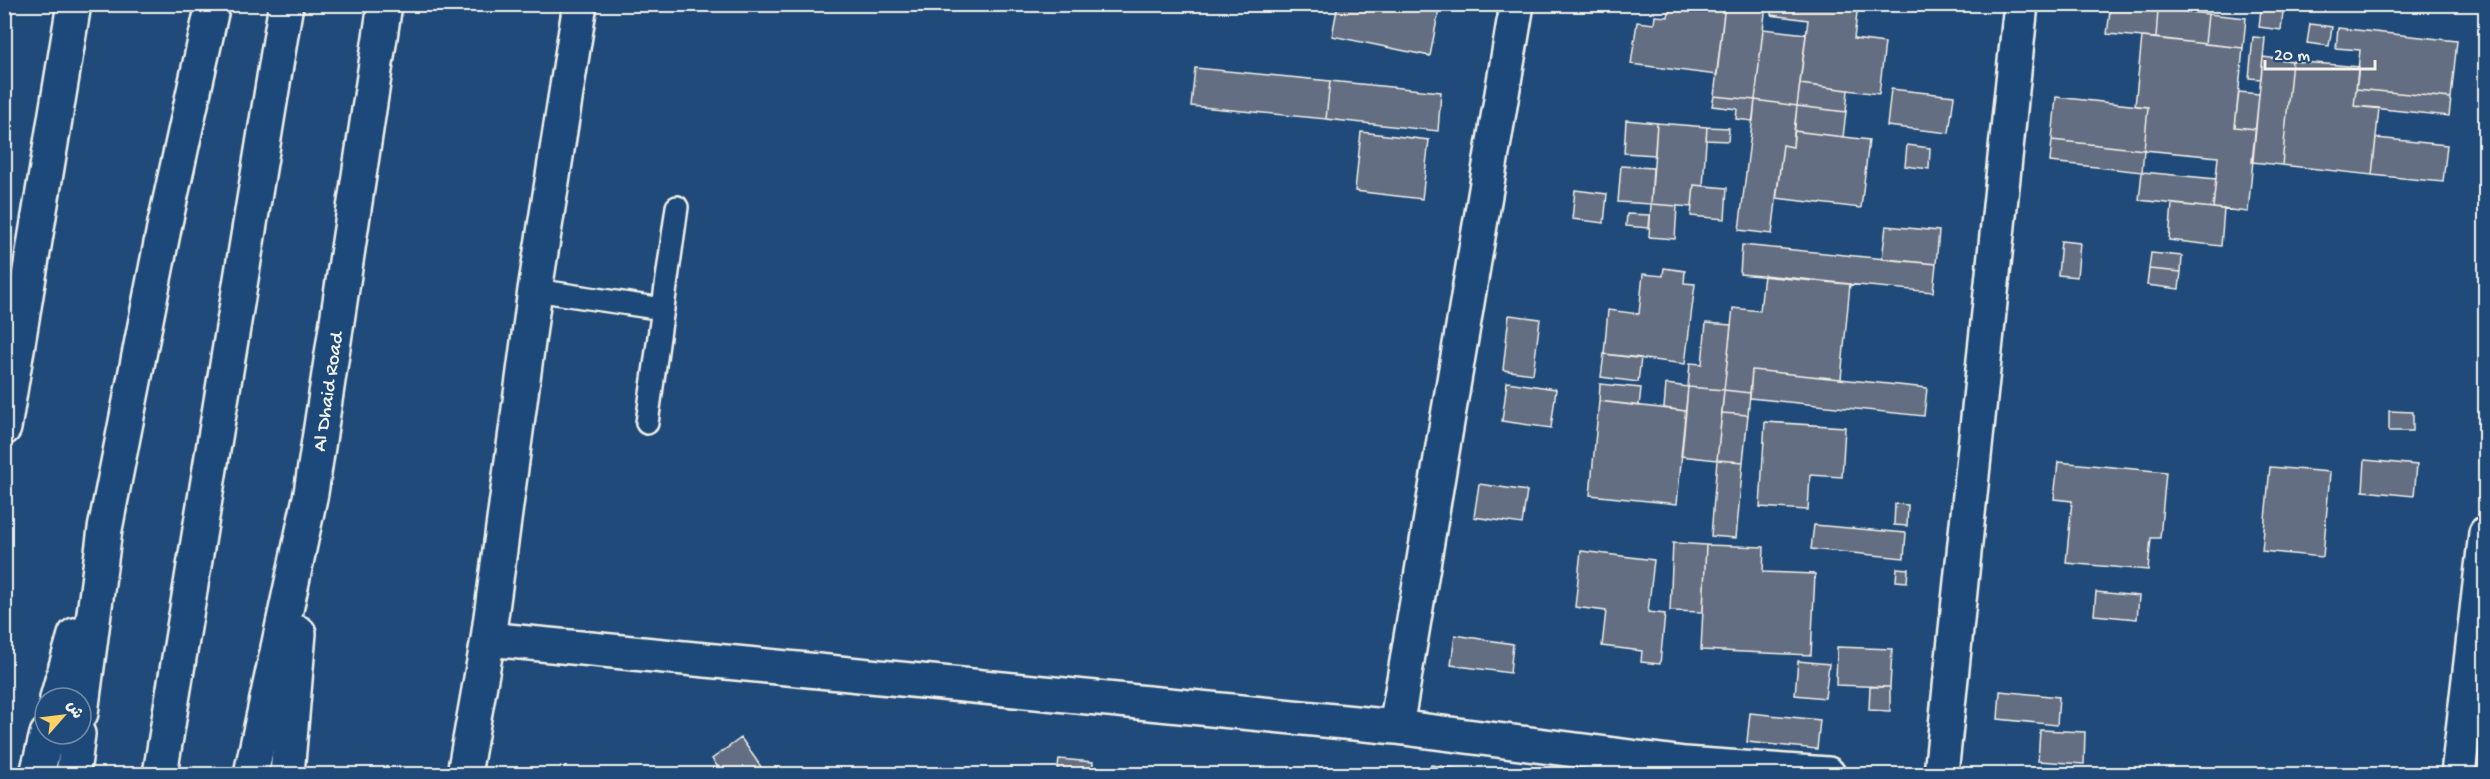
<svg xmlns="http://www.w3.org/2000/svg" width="2490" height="779" font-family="'Gochi Hand','Playpen Sans Arabic',sans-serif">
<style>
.building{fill:#636e82;stroke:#f4f1e8;stroke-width:1.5}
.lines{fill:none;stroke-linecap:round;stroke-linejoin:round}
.lane-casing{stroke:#f4f1e8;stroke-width:26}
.street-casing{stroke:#f4f1e8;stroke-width:38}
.highway-casing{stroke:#f4f1e8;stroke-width:38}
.lane{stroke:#1f4a7a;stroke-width:21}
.street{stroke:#1f4a7a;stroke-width:33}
.highway{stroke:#1f4a7a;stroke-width:33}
.labels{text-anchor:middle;stroke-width:4.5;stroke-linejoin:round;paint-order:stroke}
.street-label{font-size:20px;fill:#f4f1e8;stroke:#1f4a7a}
</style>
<rect width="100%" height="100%" fill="#1f4a7a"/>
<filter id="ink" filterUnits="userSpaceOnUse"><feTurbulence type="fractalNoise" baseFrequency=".0167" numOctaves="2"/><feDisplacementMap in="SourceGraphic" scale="12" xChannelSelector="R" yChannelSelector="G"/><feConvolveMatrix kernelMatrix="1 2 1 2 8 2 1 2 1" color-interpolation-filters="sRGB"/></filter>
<g filter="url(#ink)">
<!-- building -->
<path class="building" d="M 1338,4 L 1440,4 L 1430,56 L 1332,36 Z
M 1670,4 L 1725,4 L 1717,75 L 1631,64 L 1637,22 L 1654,24 L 1655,16 L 1668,17 Z
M 1725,4 L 1766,4 L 1755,100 L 1714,96 Z
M 1772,4 L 1858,4 L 1854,39 L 1885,43 L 1879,94 L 1800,84 L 1808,20 L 1771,15 Z
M 2111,4 L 2158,9 L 2156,38 L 2107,34 Z
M 2158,9 L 2208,14 L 2205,44 L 2156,38 Z
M 2261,9 L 2283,12 L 2281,30 L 2259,27 Z
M 2208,14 L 2246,18 L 2243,48 L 2205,44 Z
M 2310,24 L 2332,27 L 2329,46 L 2307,43 Z
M 2338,28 L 2457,41 L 2451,98 L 2356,89 L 2360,50 L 2336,48 Z
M 1763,29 L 1806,34 L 1797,106 L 1755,100 Z
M 2142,37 L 2243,48 L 2235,127 L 2256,129 L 2248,212 L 2213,208 L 2218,157 L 2144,150 L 2148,107 L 2135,106 Z
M 2253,37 L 2265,38 L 2261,79 L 2249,78 Z
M 2263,57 L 2292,61 L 2282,165 L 2252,162 Z
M 2292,61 L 2359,67 L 2354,106 L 2379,108 L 2372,175 L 2282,165 Z
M 1195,68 L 1330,81 L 1326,119 L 1191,106 Z
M 1330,81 L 1441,92 L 1438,131 L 1326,119 Z
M 1800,84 L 1848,90 L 1846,112 L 1797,106 Z
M 1891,89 L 1954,96 L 1949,133 L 1887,126 Z
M 2356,89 L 2451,98 L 2449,116 L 2354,106 Z
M 2239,92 L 2259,94 L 2256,129 L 2235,127 Z
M 1714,96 L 1755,100 L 1753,121 L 1736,119 L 1737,109 L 1712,106 Z
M 2056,97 L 2148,107 L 2144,150 L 2052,140 Z
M 1755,100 L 1797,106 L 1793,147 L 1783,145 L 1772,234 L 1739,230 Z
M 1797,106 L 1846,112 L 1843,137 L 1794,131 Z
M 1626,120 L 1657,123 L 1655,155 L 1624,153 Z
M 1657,123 L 1707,127 L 1703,186 L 1694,185 L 1692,207 L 1651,204 Z
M 1707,127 L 1729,128 L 1728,141 L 1706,140 Z
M 1794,131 L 1869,140 L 1861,208 L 1776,198 L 1783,145 L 1793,147 Z
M 1361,132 L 1429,140 L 1422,199 L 1355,191 Z
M 2376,138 L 2447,145 L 2443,182 L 2372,175 Z
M 2052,140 L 2144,150 L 2142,172 L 2050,162 Z
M 1907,145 L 1930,148 L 1929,169 L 1905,166 Z
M 1621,166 L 1653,168 L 1651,204 L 1618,202 Z
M 2142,172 L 2216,179 L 2213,208 L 2139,200 Z
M 1694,185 L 1727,188 L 1725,219 L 1691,216 Z
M 1575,190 L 1607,194 L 1604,223 L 1572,219 Z
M 1651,204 L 1677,206 L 1675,239 L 1649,237 Z
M 2172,204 L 2224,209 L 2221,246 L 2169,240 Z
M 1627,214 L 1650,215 L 1649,228 L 1626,226 Z
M 1886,226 L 1939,231 L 1936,264 L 1882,259 Z
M 2061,241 L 2080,243 L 2077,277 L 2058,275 Z
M 1742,245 L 1936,264 L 1933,292 L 1740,274 Z
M 2151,253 L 2182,256 L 2181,272 L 2149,269 Z
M 1664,268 L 1685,271 L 1684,283 L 1695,284 L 1685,364 L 1604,354 L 1608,310 L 1639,314 L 1643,274 L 1663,276 Z
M 2149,269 L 2181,272 L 2179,289 L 2147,285 Z
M 1764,275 L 1850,284 L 1841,379 L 1752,370 L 1750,393 L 1724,390 L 1733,308 L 1760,311 Z
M 1509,315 L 1540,319 L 1533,374 L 1503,370 Z
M 1706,323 L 1731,325 L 1724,390 L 1688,387 L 1690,363 L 1702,364 Z
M 1604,354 L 1641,358 L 1638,382 L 1601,377 Z
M 1752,370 L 1927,388 L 1924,416 L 1750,398 Z
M 1507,382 L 1556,389 L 1551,428 L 1502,421 Z
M 1600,384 L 1641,388 L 1639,406 L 1599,401 Z
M 1666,384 L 1688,387 L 1686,411 L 1664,408 Z
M 1688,387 L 1724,390 L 1717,460 L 1681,456 Z
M 1724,390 L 1750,393 L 1748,415 L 1722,413 Z
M 1599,401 L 1686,411 L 1677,504 L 1590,495 Z
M 2389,411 L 2413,412 L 2413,431 L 2389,431 Z
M 1722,413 L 1748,415 L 1743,462 L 1717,460 Z
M 1765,422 L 1845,427 L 1842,477 L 1810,475 L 1808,510 L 1760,507 Z
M 1717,460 L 1743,462 L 1736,538 L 1711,536 Z
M 2365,460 L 2417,465 L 2414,496 L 2363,491 Z
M 2058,462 L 2166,472 L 2160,538 L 2151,538 L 2148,570 L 2066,563 L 2072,501 L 2054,499 Z
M 2270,467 L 2330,472 L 2323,557 L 2262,551 Z
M 1479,484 L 1527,491 L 1522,524 L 1474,517 Z
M 1895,504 L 1908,505 L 1907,526 L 1894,525 Z
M 1814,525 L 1906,533 L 1904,558 L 1811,549 Z
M 1673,543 L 1706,545 L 1703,612 L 1670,611 Z
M 1706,545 L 1764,547 L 1763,572 L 1815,574 L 1811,655 L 1701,650 Z
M 1581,551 L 1654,560 L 1648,612 L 1665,614 L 1660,664 L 1641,662 L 1642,651 L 1602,646 L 1606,611 L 1575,607 Z
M 1897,568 L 1908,569 L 1907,582 L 1896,581 Z
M 2096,592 L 2139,596 L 2137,619 L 2094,615 Z
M 1455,635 L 1513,644 L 1510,673 L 1451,665 Z
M 1837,647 L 1892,649 L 1890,687 L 1836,685 Z
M 1798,661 L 1829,664 L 1825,698 L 1795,695 Z
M 1870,687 L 1890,687 L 1890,711 L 1869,710 Z
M 2000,691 L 2059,697 L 2057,725 L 1998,719 Z
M 1750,713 L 1820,720 L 1817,749 L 1747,742 Z
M 2040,730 L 2085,732 L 2084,764 L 2038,761 Z
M 741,738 L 766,774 L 723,774 L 712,759 Z
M 1059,759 L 1093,762 L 1092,774 L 1057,774 Z
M 1431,765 L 1491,773 L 1491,774 L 1430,774 Z"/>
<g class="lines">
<defs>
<path id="lane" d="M 535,290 L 663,309
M 647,423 L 677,207"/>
<path id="street" d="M 4,428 L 74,4
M 488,639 L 1396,727 L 1685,764 L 1828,774
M 1396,727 L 1517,4
M 464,774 L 488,639 L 535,290 L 580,4
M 1941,774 L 2021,4
M 2458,774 L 2486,533"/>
<g id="highway">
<path d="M 57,698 L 75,635"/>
<path d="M 81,713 L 105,529 L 165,223 L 213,4"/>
<path d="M 37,774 L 47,734"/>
<path d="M 73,774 L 78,734"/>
<path d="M 160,774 L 286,4"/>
<path id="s1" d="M 251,774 L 311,493 L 385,4"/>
<path d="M 287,774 L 299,633"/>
</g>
</defs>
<!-- lane casing -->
<use href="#lane" class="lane-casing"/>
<!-- street casing -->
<use href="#street" class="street-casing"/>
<!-- highway casing -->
<use href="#highway" class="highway-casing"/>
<!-- lane -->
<use href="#lane" class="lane"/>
<!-- street -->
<use href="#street" class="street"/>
<!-- highway -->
<use href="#highway" class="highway"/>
</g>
</g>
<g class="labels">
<!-- street labels -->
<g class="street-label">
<text dy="7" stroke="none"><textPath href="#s1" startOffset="390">Al Dhaid Road</textPath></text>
</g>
</g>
<!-- margin -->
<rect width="2490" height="779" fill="none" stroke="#1f4a7a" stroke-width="24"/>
<rect x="12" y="12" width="2466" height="755" fill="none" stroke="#f4f1e8" stroke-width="2" filter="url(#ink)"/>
<!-- north arrow -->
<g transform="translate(63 716) rotate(62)"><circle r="28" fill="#1f4a7a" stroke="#748da6" stroke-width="1.5"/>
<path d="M0-4.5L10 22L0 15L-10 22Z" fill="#ffd166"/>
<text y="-9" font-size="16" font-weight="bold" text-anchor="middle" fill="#f4f1e8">ش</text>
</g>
<!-- scale -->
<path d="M2265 60v9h110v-9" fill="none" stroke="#f4f1e8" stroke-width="3"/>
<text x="2274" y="60" font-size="18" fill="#f4f1e8" stroke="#1f4a7a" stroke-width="4.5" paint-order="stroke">20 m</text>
</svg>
